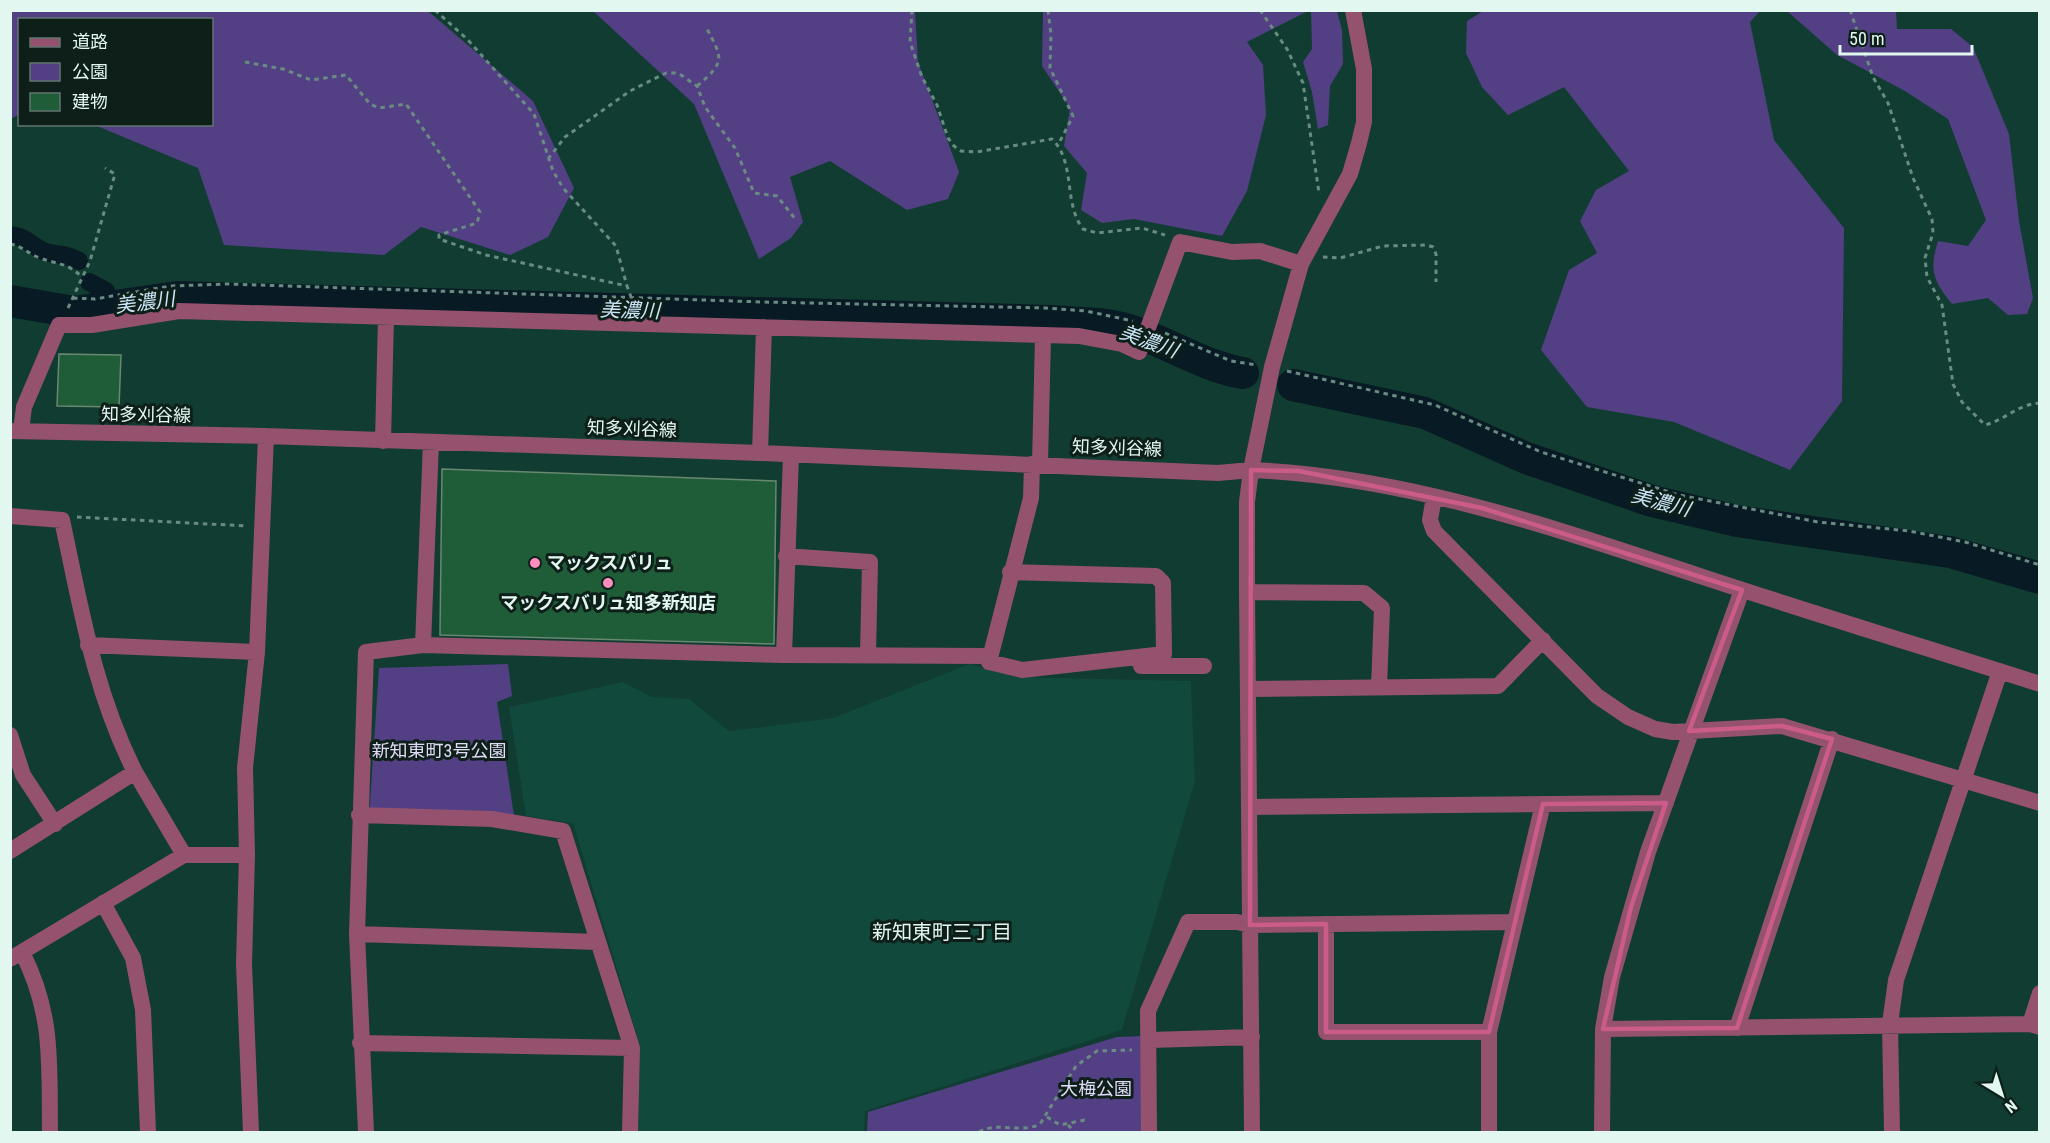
<svg xmlns="http://www.w3.org/2000/svg" width="2050" height="1143" font-family="'Roboto Condensed','Noto Sans JP',sans-serif">
<style>
.built{fill:#11493c}
.green{fill:#534084}
.lines{fill:none;stroke-linecap:round;stroke-linejoin:round}
.canal{stroke:#081a23;stroke-width:18}
.river{stroke:#081a23;stroke-width:32}
.building{fill:#1e5d38;stroke:#688871;stroke-width:1.5}
.path{stroke:#698b82;stroke-width:3;stroke-dasharray:4.5 4.5;stroke-linecap:butt}
.minor{stroke:#94526e;stroke-width:16}
.marked{fill:none;stroke:#cb5b88;stroke-width:4.5;stroke-linejoin:round}
.poi-dot{fill:#fe8ebe;stroke:#0e1f1a;stroke-width:2}
.labels{text-anchor:middle;stroke-width:6;stroke-linejoin:round;paint-order:stroke}
.street-label{font-size:18px;fill:#e1f7f0;stroke:#0e1f1a}
.poi-label{font-size:18px;font-weight:bold;fill:#e1f7f0;stroke:#0e1f1a;text-anchor:start}
.park-label{font-size:18px;fill:#e0dbf6;stroke:#0e1f1a}
.water-label{font-size:20px;font-style:italic;fill:#cbe6f6;stroke:#0e1f1a}
.neighbourhood-label{font-size:20px;fill:#e1f7f0;stroke:#0e1f1a}
</style>
<rect width="100%" height="100%" fill="#113c31"/>
<!-- built -->
<path class="built" d="M 969,664 L 1015,677 L 1191,681 L 1195,781 L 1122,1030 L 865,1111 L 864,1132 L 638,1132 L 640,1046 L 573,823 L 526,816 L 509,707 L 623,682 L 651,697 L 689,699 L 729,731 L 833,718 Z"/>
<!-- green -->
<path class="green" d="M 11,10 L 428,11 L 533,101 L 574,188 L 548,237 L 510,255 L 421,227 L 384,255 L 224,245 L 198,168 L 97,126 L 88,125 L 212,124 L 212,20 L 20,20 L 19,114 L 11,119 Z
M 1485,10 L 1760,11 L 1750,22 L 1774,140 L 1844,228 L 1842,401 L 1790,470 L 1674,422 L 1587,407 L 1541,350 L 1569,270 L 1597,253 L 1580,221 L 1596,190 L 1629,171 L 1564,87 L 1508,115 L 1482,87 L 1466,53 L 1467,21 Z
M 593,11 L 915,11 L 918,62 L 959,172 L 948,199 L 907,210 L 830,161 L 790,177 L 803,222 L 791,238 L 759,259 L 694,104 Z
M 1043,11 L 1308,11 L 1247,42 L 1263,65 L 1266,115 L 1247,191 L 1222,236 L 1134,219 L 1102,223 L 1081,210 L 1087,173 L 1064,146 L 1070,108 L 1042,66 Z
M 1311,11 L 1337,11 L 1342,30 L 1343,64 L 1330,86 L 1328,125 L 1318,129 L 1312,92 L 1303,62 L 1312,49 Z
M 1787,11 L 1896,11 L 1897,29 L 1951,29 L 1973,47 L 2009,134 L 2019,221 L 2033,298 L 2027,314 L 2008,315 L 1988,298 L 1952,304 C 1933,281 1929,270 1938,241 L 1968,246 L 1986,220 L 1948,119 L 1905,91 L 1837,55 Z
M 508,664 L 512,696 L 497,702 L 514,816 L 369,818 L 379,668 Z
M 1143,1036 L 1142,1132 L 867,1132 L 868,1112 L 1117,1037 Z"/>
<g class="lines">
<!-- canal -->
<path class="canal" d="M 10,235 C 24,236 30,244 41,250 C 54,257 63,251 79,261
M 89,282 L 106,291"/>
<!-- river -->
<path class="river" d="M 10,301 L 74,312 L 177,297 L 1050,321 C 1076,323 1104,322 1129,330 C 1168,342 1202,366 1243,373
M 1293,385 L 1425,413 L 1526,458 L 1652,501 L 1737,521 L 1950,552 L 2040,578"/>
</g>
<!-- building -->
<path class="building" d="M 59,354 L 121,355 L 119,407 L 57,406 Z
M 442,469 L 776,481 L 774,644 L 440,635 Z"/>
<g class="lines">
<!-- path -->
<path class="path" d="M 435,10 L 468,40 L 534,114 L 553,171 L 563,188 L 616,246 L 627,286
M 912,10 L 910,42 L 922,77 L 937,105 L 948,138 L 954,146 L 961,151 L 977,152 L 1052,139 C 1076,162 1063,203 1083,229 L 1097,233 L 1142,228 L 1165,235
M 1048,10 L 1051,34 L 1050,68 L 1073,116 L 1058,145
M 1260,10 L 1287,49 L 1303,83 L 1319,193
M 1850,10 L 1873,77 L 1888,103 L 1913,178 L 1932,219 L 1933,233 L 1925,258 L 1927,277 L 1942,305 L 1953,384 L 1962,402 L 1985,425 C 2005,420 2018,404 2040,403
M 245,62 L 283,69 L 311,80 L 346,75 L 370,104 L 379,108 L 406,104 L 480,212 L 477,223 L 439,235 L 439,239 L 486,255 L 627,286 L 631,297
M 697,86 C 727,61 722,58 706,27
M 548,159 L 565,137 L 630,91 L 666,73 L 678,73 L 697,86 L 705,107 L 735,148 L 754,193 L 777,196 L 796,220
M 10,244 C 23,246 28,254 40,258 C 59,265 66,262 82,277
M 1323,257 L 1340,258 L 1383,246 L 1427,245 L 1433,247 L 1436,254 L 1436,282
M 73,298 L 95,299 L 170,286 L 228,284 L 763,302 L 1046,308 L 1086,311 L 1133,321
M 68,308 L 90,261 L 115,174 L 105,168
M 1165,333 L 1231,361 L 1257,365
M 1287,371 L 1435,405 L 1541,452 L 1679,495 L 1818,522 L 1909,531 L 1965,542 L 2040,565
M 77,517 L 247,526
M 1047,1117 L 1060,1125 L 1085,1120
M 1068,1125 L 1075,1132
M 979,1132 C 998,1121 1021,1134 1040,1124 L 1076,1066 L 1097,1051 L 1132,1050"/>
<!-- minor -->
<path class="minor" d="M 1353,10 L 1364,69 L 1364,122 L 1359,143 L 1350,174 L 1301,264 L 1272,367 L 1251,470 C 1406,476 1557,529 1703,577 C 1815,614 1927,648 2040,684
M 10,431 L 266,436 L 760,453 L 1218,473 L 1251,470 L 1247,502 L 1247,592 L 1252,1132
M 21,431 L 24,407 L 59,325 L 92,325 L 179,311 L 1079,336 L 1122,344 L 1139,352 L 1180,242 L 1232,252 L 1260,251 L 1301,264
M 383,441 L 386,317
M 760,453 L 764,327
M 1040,464 L 1043,336
M 1434,497 L 1430,520 L 1434,531 L 1597,696 L 1628,717 L 1655,729 L 1673,732 L 1782,726 L 2040,803
M 10,516 L 62,520 C 81,608 94,691 135,772 L 10,851
M 786,556 L 870,562 L 868,655
M 1010,572 L 1156,576 L 1163,583 L 1164,654 L 1022,670 L 989,662 L 1031,498 L 1032,464
M 1247,592 L 1364,593 L 1382,608 L 1379,687
M 88,645 L 257,652
M 423,645 L 431,442
M 784,655 L 791,455
M 1141,666 L 1204,666
M 1249,689 L 1498,686 L 1543,640
M 10,735 L 23,775 L 55,824
M 135,772 L 184,855
M 1249,807 L 1666,803
M 359,815 L 492,819 L 563,831 L 632,1048 L 630,1132
M 103,903 L 133,958 L 143,1010 L 148,1132
M 1326,924 L 1326,1032 L 1489,1032
M 357,934 L 598,942
M 22,952 C 54,1015 49,1064 50,1132
M 10,959 L 184,855 L 247,855
M 2030,1024 L 2040,993
M 1737,1028 L 1832,739
M 1603,1029 L 2030,1024 L 2040,1027
M 1150,1040 L 1252,1037
M 360,1043 L 632,1048
M 251,1132 L 244,964 L 247,855 L 245,768 L 257,652 L 266,436
M 366,1132 L 357,934 L 366,652 L 423,645 L 784,655 L 989,656
M 1149,1132 L 1148,1011 L 1188,922 L 1237,922 L 1250,925 L 1515,922
M 1489,1132 L 1489,1032 L 1543,804
M 1602,1132 L 1603,1029 L 1612,977 L 1648,852 L 1742,590
M 1892,1132 L 1890,1024 L 1896,980 L 2000,671"/>
</g>
<!-- marked area -->
<path class="marked" d="M 1251,470 L 1299,471 L 1482,508 L 1742,590 L 1689,731 L 1782,726 L 1832,739 L 1737,1028 L 1603,1029 L 1631,907 L 1666,803 L 1543,804 L 1489,1032 L 1326,1032 L 1326,924 L 1250,925 Z"/>
<!-- markers -->
<g class="poi-dot">
<circle cx="535" cy="563" r="6"/>
<circle cx="608" cy="583" r="6"/>
</g>
<g class="labels">
<!-- street labels -->
<g class="street-label">
<text transform="translate(146 415) rotate(1)" y="6">知多刈谷線</text>
<text transform="translate(632 429) rotate(2)" y="6">知多刈谷線</text>
<text transform="translate(1117 448) rotate(2)" y="6">知多刈谷線</text>
</g>
<!-- poi labels -->
<g class="poi-label">
<text x="547" y="569">マックスバリュ</text>
<text x="608" y="609" text-anchor="middle">マックスバリュ知多新知店</text>
</g>
<!-- park labels -->
<g class="park-label">
<text x="439" y="757">新知東町3号公園</text>
<text x="1096" y="1095">大梅公園</text>
</g>
<!-- water labels -->
<g class="water-label">
<text transform="translate(145 302) rotate(-7)" y="7">美濃川</text>
<text transform="translate(630 310) rotate(2)" y="7">美濃川</text>
<text transform="translate(1149 341) rotate(20)" y="7">美濃川</text>
<text transform="translate(1661 502) rotate(15)" y="7">美濃川</text>
</g>
<!-- neighbourhood labels -->
<g class="neighbourhood-label">
<text x="942" y="939">新知東町三丁目</text>
</g>
</g>
<!-- border -->
<rect width="2050" height="1143" fill="none" stroke="#e1f7f0" stroke-width="24"/>
<!-- legend -->
<rect x="18" y="18" width="195" height="108" fill="#0e1f1a" stroke="#627570" stroke-width="1.5"/>
<rect x="30" y="38" width="30" height="9" fill="#94526e" stroke="#627570" stroke-width="1.5"/>
<text x="72" y="48" font-size="18" fill="#e1f7f0">道路</text>
<rect x="30" y="63" width="30" height="18" fill="#534084" stroke="#627570" stroke-width="1.5"/>
<text x="72" y="78" font-size="18" fill="#e1f7f0">公園</text>
<rect x="30" y="93" width="30" height="18" fill="#1e5d38" stroke="#627570" stroke-width="1.5"/>
<text x="72" y="108" font-size="18" fill="#e1f7f0">建物</text>
<!-- north arrow -->
<g transform="translate(2002 1095) rotate(142)" stroke="#0e1f1a" stroke-width="4.5" paint-order="stroke">
<path d="M0-4.5L10 22L0 15L-10 22Z" fill="#e1f7f0"/>
<text y="-9" font-size="16" font-weight="bold" text-anchor="middle" fill="#e1f7f0">N</text>
</g>
<!-- scale -->
<path d="M1840 45v9h132v-9" fill="none" stroke="#e1f7f0" stroke-width="3"/>
<text x="1849" y="45" font-size="18" fill="#e1f7f0" stroke="#0e1f1a" stroke-width="4.5" paint-order="stroke">50 m</text>
</svg>
